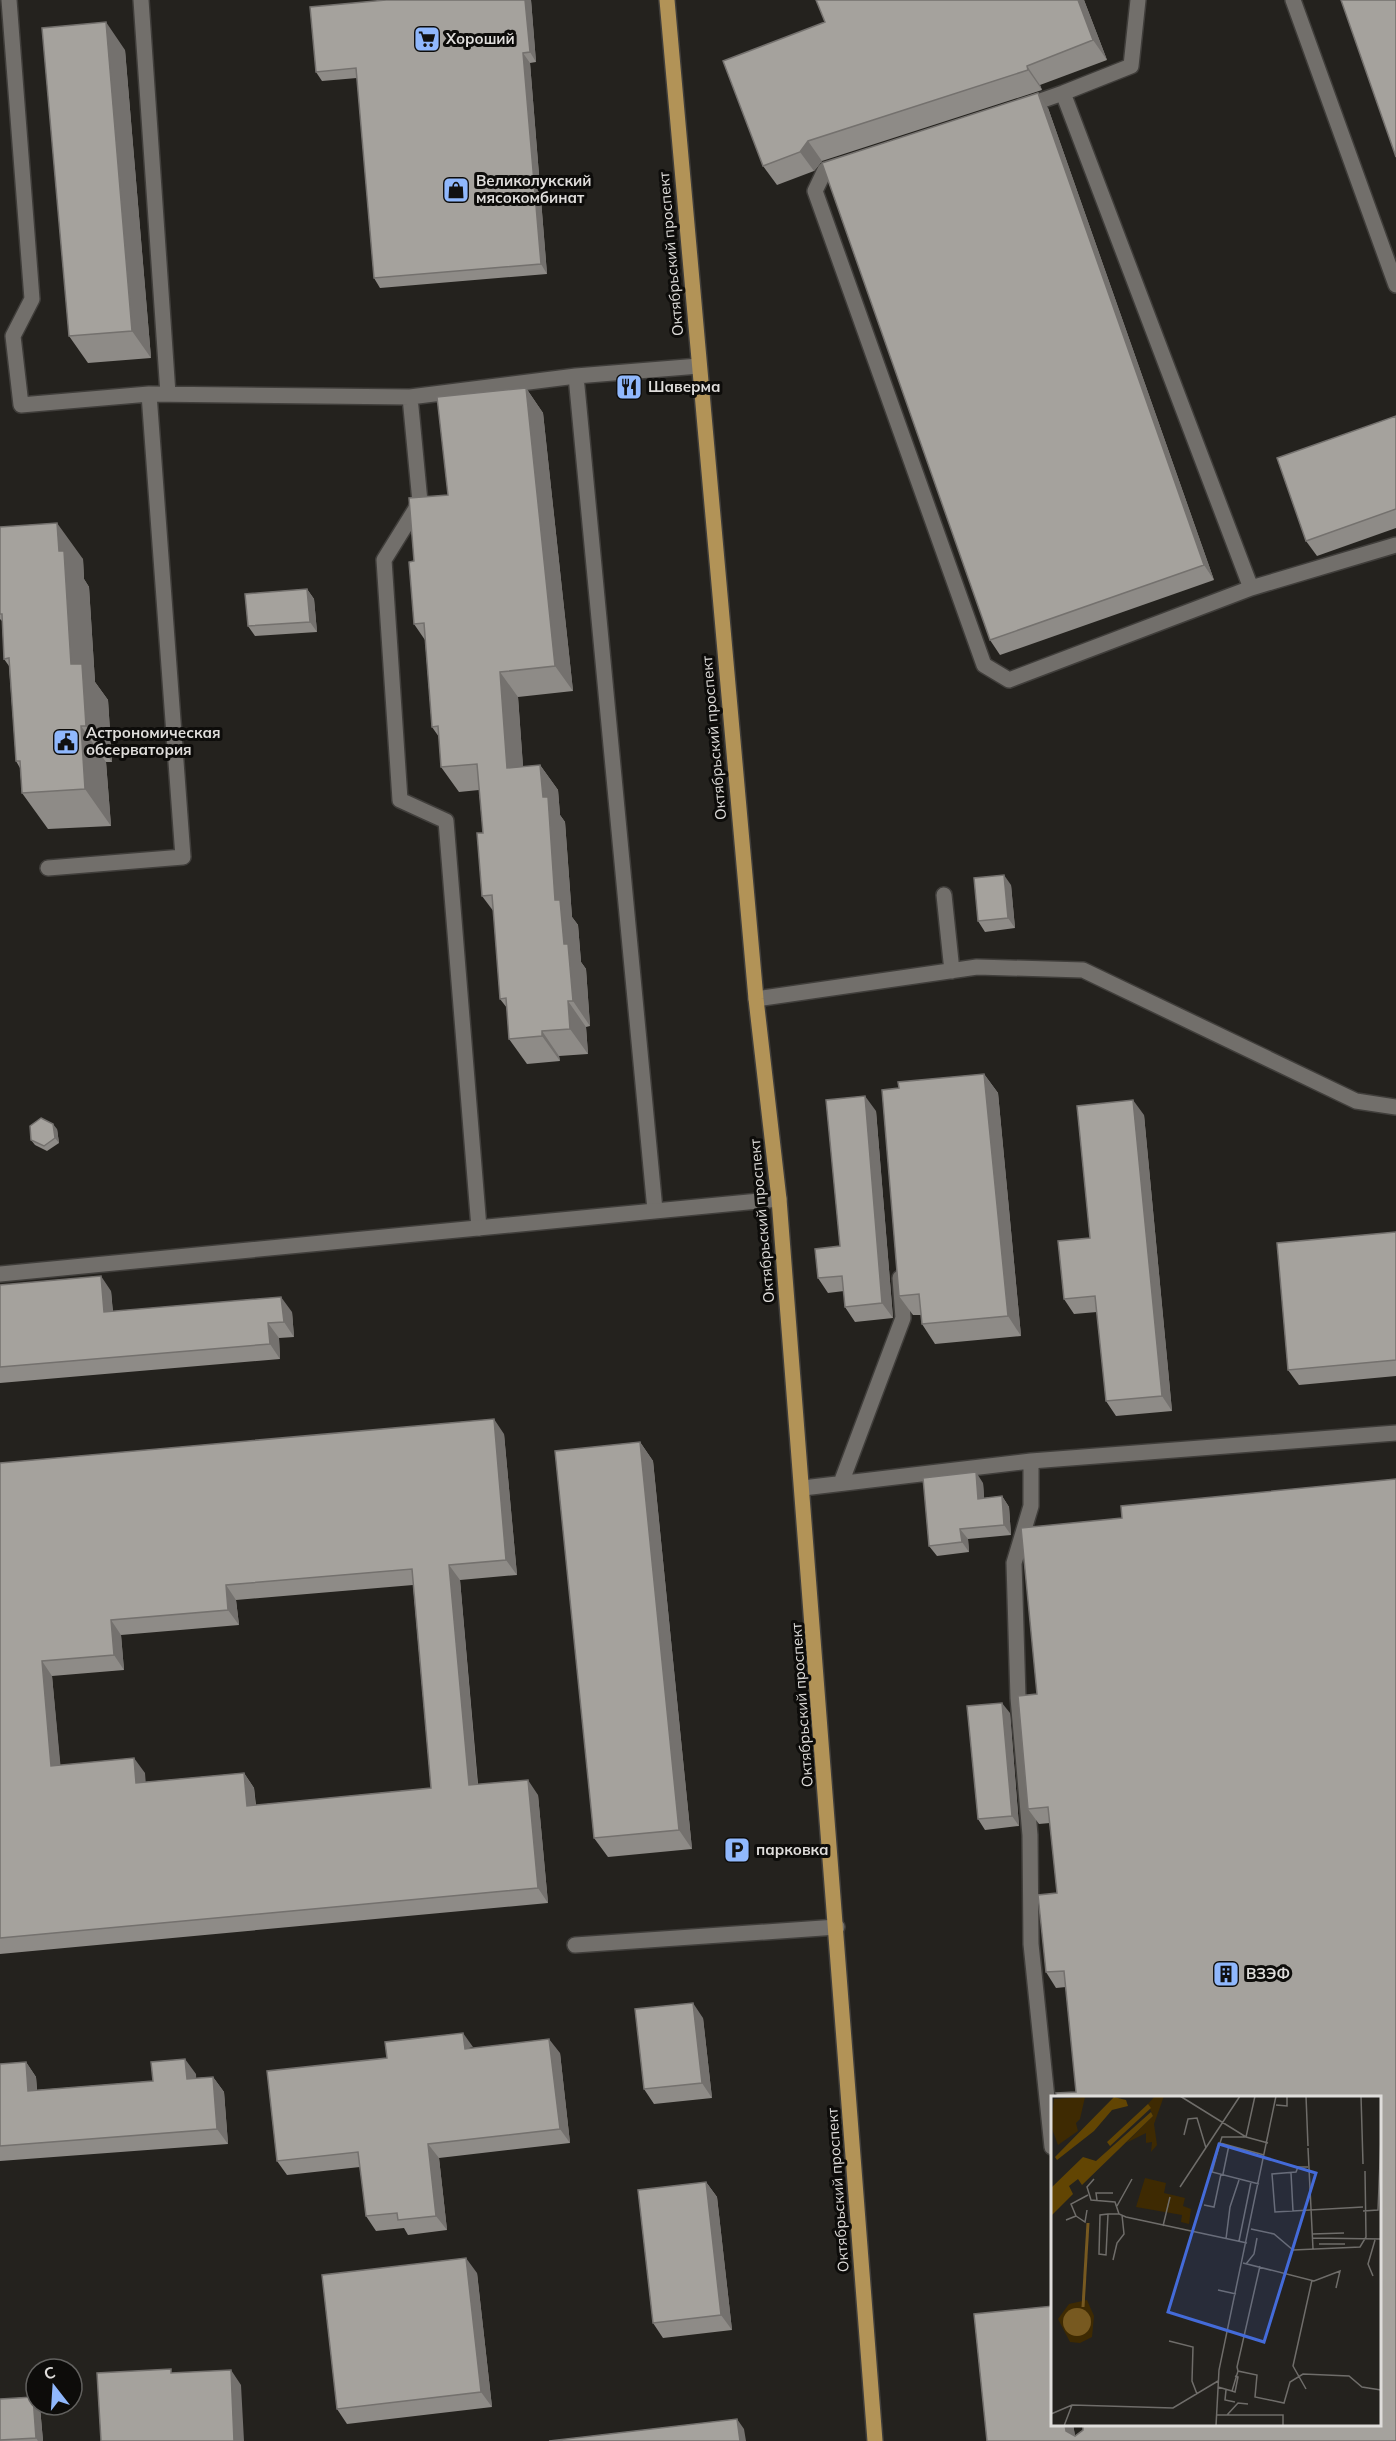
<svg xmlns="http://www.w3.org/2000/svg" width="1396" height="2441" font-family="Mulish,sans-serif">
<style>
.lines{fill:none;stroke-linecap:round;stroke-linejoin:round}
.lane-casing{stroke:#403e3b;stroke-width:18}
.street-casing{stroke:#403e3b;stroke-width:18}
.primary-casing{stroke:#403e3b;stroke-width:18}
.lane{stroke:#726f6b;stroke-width:15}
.street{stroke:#726f6b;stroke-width:15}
.primary{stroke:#b29357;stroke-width:15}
.wall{fill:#8e8b87;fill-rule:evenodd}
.shaded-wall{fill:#74716e}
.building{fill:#a5a29d;stroke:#74716e;stroke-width:1.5;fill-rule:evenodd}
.labels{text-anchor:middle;stroke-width:6;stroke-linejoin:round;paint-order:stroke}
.poi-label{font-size:15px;font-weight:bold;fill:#dfdddb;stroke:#0d0c0a;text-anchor:start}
.street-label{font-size:15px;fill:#dfdddb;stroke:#0d0c0a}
.inset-river{fill:none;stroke:#775920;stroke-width:3}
.inset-road{fill:none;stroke:#6f6d6a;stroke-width:1.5}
.view{fill:#446bd9;fill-opacity:0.15;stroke:#446bd9;stroke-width:3}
.inset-edge{fill:none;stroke:#dfdddb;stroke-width:3}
</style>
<rect width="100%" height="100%" fill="#24221e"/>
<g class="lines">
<defs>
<path id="lane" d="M 9,0 L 32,299 L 13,336 L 21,405 L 149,394 L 410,397 L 576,376 L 699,366
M 141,0 L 168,394
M 1293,0 L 1396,285
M 1063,93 L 1251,588
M 1026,106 L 1063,93 L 1131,66 L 1138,0
M 843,165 L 825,170 L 815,191 L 984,665 L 1009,680 L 1251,588 L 1396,545
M 576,376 L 655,1210
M 410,397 L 420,502 L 384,560 L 400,800 L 446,821 L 479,1228
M 48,868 L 183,857 L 149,394
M 944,895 L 952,971
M 756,999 L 977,967 L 1083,970 L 1356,1101 L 1396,1107
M 1031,1461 L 1031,1506 L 1014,1563 L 1018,1698 L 1030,1835 L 1031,1944 L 1052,2147
M 841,1483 L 903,1318 L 900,1278
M 803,1488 L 1031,1461 L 1396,1433
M 575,1945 L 837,1927"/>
<path id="street" d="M 0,1274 L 779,1199"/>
<path id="primary" d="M 667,0 L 756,999 L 779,1199 L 875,2441"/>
</defs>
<!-- lane casing -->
<use href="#lane" class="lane-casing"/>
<!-- street casing -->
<use href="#street" class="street-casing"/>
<!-- primary casing -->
<use href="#primary" class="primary-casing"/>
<!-- lane -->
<use href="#lane" class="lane"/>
<!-- street -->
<use href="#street" class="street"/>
<!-- primary -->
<use href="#primary" class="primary"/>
</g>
<!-- wall -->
<path class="wall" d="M 531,0 L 536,62 L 530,63 L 547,274 L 380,288 L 374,278 L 357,78 L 322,81 L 316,72 Z
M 816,0 L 1084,0 L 1107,60 L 1040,85 L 1042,90 L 822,161 L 814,171 L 777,185 L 763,166 L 825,22 Z
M 125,50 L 151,358 L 88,363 L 69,336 Z
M 1048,108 L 1214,580 L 1000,655 L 990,640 Z
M 526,388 L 543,413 L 573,691 L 518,697 L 523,767 L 540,765 L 558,790 L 560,815 L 565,822 L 572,917 L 578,925 L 581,962 L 586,969 L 590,1026 L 586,1027 L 588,1054 L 559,1056 L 560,1061 L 527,1064 L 509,1039 L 507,1008 L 500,999 L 494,912 L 482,896 L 483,833 L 479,790 L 459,792 L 441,767 L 439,737 L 432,727 L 425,640 L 414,624 L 414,561 L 448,495 Z
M 1396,416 L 1396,528 L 1317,556 L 1306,541 Z
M 0,527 L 83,559 L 84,579 L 89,587 L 95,682 L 108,700 L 112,762 L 106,762 L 111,826 L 48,829 L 22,793 L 20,768 L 16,761 L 9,666 L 4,659 L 2,621 L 0,619 Z
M 307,589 L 314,599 L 317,632 L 255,636 L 248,626 Z
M 1011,885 L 1015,928 L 985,932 L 978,921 Z
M 984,1074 L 998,1093 L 1021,1336 L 935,1344 L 922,1324 L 921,1315 L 913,1315 L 899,1296 L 899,1088 Z
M 876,1111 L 893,1318 L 855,1322 L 845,1307 L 844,1291 L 828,1293 L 818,1278 L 840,1246 Z
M 1144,1115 L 1172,1411 L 1116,1416 L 1106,1401 L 1097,1312 L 1074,1314 L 1064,1299 Z
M 57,1129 L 59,1143 L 47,1151 L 35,1145 L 31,1140 Z
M 1396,1232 L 1396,1376 L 1299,1385 L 1288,1370 Z
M 0,1285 L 111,1291 L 113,1312 L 292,1312 L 294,1337 L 279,1338 L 280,1359 L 0,1383 Z
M 504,1434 L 517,1575 L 460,1580 L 478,1784 L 538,1795 L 548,1903 L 0,1954 L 0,1463 ZM 413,1585 L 431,1788 L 256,1805 L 254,1788 L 244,1773 L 145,1782 L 145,1773 L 60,1765 L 52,1676 L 124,1670 L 121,1635 L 239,1625 L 236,1600 Z
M 640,1442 L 653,1461 L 692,1849 L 608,1857 L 594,1838 Z
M 983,1483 L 984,1498 L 1002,1496 L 1009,1507 L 1011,1535 L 968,1539 L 969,1552 L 937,1556 L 929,1546 Z
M 1018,1696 L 1396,2441 L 987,2441 L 1053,2424 L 1073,2424 L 1075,2436 L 1083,2430 L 1076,2092 L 1066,1987 L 1056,1988 L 1046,1972 L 1057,1893 L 1050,1823 L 1039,1824 L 1028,1809 Z
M 1010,1713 L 1019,1826 L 985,1830 L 978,1819 Z
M 703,2018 L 712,2098 L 654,2104 L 644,2089 Z
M 473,2048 L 560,2053 L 570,2143 L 439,2158 L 447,2230 L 408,2235 L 404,2228 L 376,2231 L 366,2216 L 360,2167 L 287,2175 L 277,2161 Z
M 26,2062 L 36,2077 L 37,2090 L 153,2081 L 196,2074 L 196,2078 L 213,2077 L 224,2092 L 228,2144 L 0,2161 L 0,2064 Z
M 706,2182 L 717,2197 L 732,2330 L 663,2338 L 653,2323 Z
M 477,2273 L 492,2407 L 347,2424 L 337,2409 Z
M 33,2397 L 36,2400 L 36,2405 L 39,2405 L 40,2407 L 43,2441 L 0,2441 L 0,2399 Z"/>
<!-- shaded-wall -->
<path class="shaded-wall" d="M 525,0 L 531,0 L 536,62 L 530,52 Z
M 1078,0 L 1084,0 L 1107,60 L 1093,40 Z
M 106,22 L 125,50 L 151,358 L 132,331 Z
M 523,53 L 530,63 L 547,274 L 541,264 Z
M 1027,66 L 1040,85 L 1042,90 L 1028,70 Z
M 1038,93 L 1048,108 L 1214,580 L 1204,565 Z
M 808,141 L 822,161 L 814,171 L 800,152 Z
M 526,388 L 543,413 L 573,691 L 555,666 Z
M 57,523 L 83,559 L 84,579 L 89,587 L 95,682 L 108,700 L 112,762 L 86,726 L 71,664 L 59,551 Z
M 307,589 L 314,599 L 317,632 L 310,622 Z
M 500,672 L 518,697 L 525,793 L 507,768 Z
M 81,726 L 106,762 L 111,826 L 85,789 Z
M 540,765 L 558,790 L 560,815 L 565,822 L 572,917 L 578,925 L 581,962 L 586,969 L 590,1026 L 573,1001 L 555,900 L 543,797 Z
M 1004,875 L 1011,885 L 1015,928 L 1008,918 Z
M 568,1001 L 586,1027 L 588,1054 L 570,1029 Z
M 542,1031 L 559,1056 L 560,1061 L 542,1036 Z
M 984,1074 L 998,1093 L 1021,1336 L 1008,1316 Z
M 865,1096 L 876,1111 L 893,1318 L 882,1303 Z
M 1133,1100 L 1144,1115 L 1172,1411 L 1162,1396 Z
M 53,1124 L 57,1129 L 59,1143 L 55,1138 Z
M 101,1276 L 111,1291 L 114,1327 L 104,1312 Z
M 281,1297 L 292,1312 L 294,1337 L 284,1322 Z
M 268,1323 L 279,1338 L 280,1359 L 270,1344 Z
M 494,1419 L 504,1434 L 517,1575 L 506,1560 Z
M 640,1442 L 653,1461 L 692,1849 L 679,1830 Z
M 976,1472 L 983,1483 L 985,1509 L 978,1499 Z
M 1002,1496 L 1009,1507 L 1011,1535 L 1004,1525 Z
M 960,1529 L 968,1539 L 969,1552 L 962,1542 Z
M 449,1565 L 460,1580 L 479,1800 L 469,1785 Z
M 226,1585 L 236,1600 L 239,1625 L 228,1610 Z
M 111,1620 L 121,1635 L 124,1670 L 114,1655 Z
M 42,1661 L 52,1676 L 62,1781 L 51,1766 Z
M 1002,1703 L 1010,1713 L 1019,1826 L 1012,1816 Z
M 134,1758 L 145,1773 L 147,1798 L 136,1783 Z
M 244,1773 L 254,1788 L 257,1821 L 247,1806 Z
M 528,1780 L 538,1795 L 548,1903 L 538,1888 Z
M 693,2003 L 703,2018 L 712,2098 L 702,2083 Z
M 463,2033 L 473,2047 L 465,2049 Z
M 549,2039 L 560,2053 L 570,2143 L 560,2129 Z
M 185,2059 L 196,2074 L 197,2094 L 187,2079 Z
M 26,2062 L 36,2077 L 38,2106 L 28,2091 Z
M 213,2077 L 224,2092 L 228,2144 L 217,2129 Z
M 428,2144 L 439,2158 L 447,2230 L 436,2216 Z
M 706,2182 L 717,2197 L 732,2330 L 721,2315 Z
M 466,2258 L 477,2273 L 492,2407 L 481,2392 Z
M 231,2370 L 241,2385 L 244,2441 L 234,2441 Z
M 33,2397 L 36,2400 L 36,2405 L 39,2405 L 40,2407 L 43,2441 L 38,2441 L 36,2438 Z
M 737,2419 L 744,2429 L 746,2441 L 740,2441 Z
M 1065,2424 L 1073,2424 L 1076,2441 L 1066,2431 Z"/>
<!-- building -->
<path class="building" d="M 386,0 L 525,0 L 530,52 L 523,53 L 541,264 L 374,278 L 356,68 L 316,72 L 310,7 Z
M 816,0 L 1078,0 L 1093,40 L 1027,66 L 1028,70 L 808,141 L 800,152 L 763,166 L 723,61 L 825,22 Z
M 1341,0 L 1396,0 L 1396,157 Z
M 106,22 L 132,331 L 69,336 L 42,28 Z
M 1038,93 L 1204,565 L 990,640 L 822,163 Z
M 526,388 L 555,666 L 500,672 L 507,768 L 540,765 L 543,797 L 548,797 L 555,900 L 560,900 L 564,944 L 568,944 L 573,1001 L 568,1001 L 570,1029 L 542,1031 L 542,1036 L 509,1039 L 506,998 L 500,999 L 492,895 L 482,896 L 477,833 L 483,833 L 477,764 L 441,767 L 438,726 L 432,727 L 424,623 L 414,624 L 409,562 L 414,561 L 409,498 L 448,495 L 437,397 Z
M 1396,416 L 1396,509 L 1306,541 L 1277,458 Z
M 57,523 L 59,551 L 64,551 L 71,664 L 82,664 L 86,726 L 81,726 L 85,789 L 22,793 L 20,761 L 16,761 L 9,658 L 4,659 L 2,614 L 0,614 L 0,527 Z
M 307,589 L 310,622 L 248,626 L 245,594 Z
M 1004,875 L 1008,918 L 978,921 L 974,878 Z
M 984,1074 L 1008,1316 L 922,1324 L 919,1294 L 899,1296 L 882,1090 L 899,1088 L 898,1082 Z
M 865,1096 L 882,1303 L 845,1307 L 842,1276 L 818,1278 L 815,1249 L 840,1246 L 826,1100 Z
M 1133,1100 L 1162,1396 L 1106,1401 L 1095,1296 L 1064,1299 L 1058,1241 L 1090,1238 L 1077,1106 Z
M 41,1118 L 53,1124 L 55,1138 L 44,1146 L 31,1140 L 30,1126 Z
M 1396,1232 L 1396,1360 L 1288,1370 L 1277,1243 Z
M 101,1276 L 104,1312 L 281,1297 L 284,1322 L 268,1323 L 270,1344 L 0,1367 L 0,1285 Z
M 494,1419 L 506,1560 L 449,1565 L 469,1785 L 528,1780 L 538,1888 L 0,1938 L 0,1463 ZM 412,1569 L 431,1788 L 247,1806 L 244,1773 L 136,1783 L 134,1758 L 51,1766 L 42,1661 L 114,1655 L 111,1620 L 228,1610 L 226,1585 Z
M 640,1442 L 679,1830 L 594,1838 L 555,1451 Z
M 976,1472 L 978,1499 L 1002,1496 L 1004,1525 L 960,1529 L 962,1542 L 929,1546 L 923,1478 Z
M 1396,1479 L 1396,2441 L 987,2441 L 974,2314 L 1053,2306 L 1053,2424 L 1065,2424 L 1066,2431 L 1075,2436 L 1083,2430 L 1083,2424 L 1380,2424 L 1380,2097 L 1057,2097 L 1056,2093 L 1076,2092 L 1064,1971 L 1046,1972 L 1038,1895 L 1057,1893 L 1048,1807 L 1028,1809 L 1018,1696 L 1037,1694 L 1021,1528 L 1122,1518 L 1121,1506 Z
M 1002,1703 L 1012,1816 L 978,1819 L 967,1706 Z
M 693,2003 L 702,2083 L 644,2089 L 635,2009 Z
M 463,2033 L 465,2049 L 549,2039 L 560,2129 L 428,2144 L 436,2216 L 398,2220 L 397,2213 L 366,2216 L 358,2152 L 277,2161 L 267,2071 L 387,2058 L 385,2042 Z
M 185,2059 L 187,2079 L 213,2077 L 217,2129 L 0,2146 L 0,2064 L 26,2062 L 28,2091 L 153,2081 L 151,2062 Z
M 706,2182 L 721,2315 L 653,2323 L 638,2190 Z
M 466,2258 L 481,2392 L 337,2409 L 322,2275 Z
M 171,2369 L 171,2373 L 231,2370 L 234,2441 L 101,2441 L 97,2373 Z
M 33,2397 L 36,2438 L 0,2440 L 0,2399 Z
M 737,2419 L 740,2441 L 549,2441 Z"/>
<!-- icons -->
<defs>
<symbol id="supermarket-square" viewBox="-11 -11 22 22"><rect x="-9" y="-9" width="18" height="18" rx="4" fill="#90b8fd" stroke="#0d0c0a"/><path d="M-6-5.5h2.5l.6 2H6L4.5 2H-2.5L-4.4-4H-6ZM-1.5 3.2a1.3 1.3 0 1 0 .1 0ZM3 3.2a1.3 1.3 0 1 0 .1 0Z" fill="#111"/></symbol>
<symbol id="shop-square" viewBox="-11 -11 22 22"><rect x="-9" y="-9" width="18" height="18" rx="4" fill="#90b8fd" stroke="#0d0c0a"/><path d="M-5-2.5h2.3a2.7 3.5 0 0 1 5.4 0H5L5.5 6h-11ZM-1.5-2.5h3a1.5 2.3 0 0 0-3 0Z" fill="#111"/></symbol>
<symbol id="restaurant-square" viewBox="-11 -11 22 22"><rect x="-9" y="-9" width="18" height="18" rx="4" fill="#90b8fd" stroke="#0d0c0a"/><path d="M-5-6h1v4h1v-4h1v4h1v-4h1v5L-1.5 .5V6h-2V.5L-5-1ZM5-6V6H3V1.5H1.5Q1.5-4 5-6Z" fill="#111"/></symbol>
<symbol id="civic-square" viewBox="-11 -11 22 22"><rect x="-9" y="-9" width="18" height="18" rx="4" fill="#90b8fd" stroke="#0d0c0a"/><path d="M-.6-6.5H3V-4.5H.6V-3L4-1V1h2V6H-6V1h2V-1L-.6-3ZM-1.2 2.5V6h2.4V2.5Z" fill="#111"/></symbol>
<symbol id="parking-square" viewBox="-11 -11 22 22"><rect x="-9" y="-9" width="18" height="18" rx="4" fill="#90b8fd" stroke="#0d0c0a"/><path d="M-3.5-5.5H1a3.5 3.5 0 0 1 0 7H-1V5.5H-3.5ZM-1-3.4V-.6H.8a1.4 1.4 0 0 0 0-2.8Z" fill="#111"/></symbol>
<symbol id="building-square" viewBox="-11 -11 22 22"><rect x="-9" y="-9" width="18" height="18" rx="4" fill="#90b8fd" stroke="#0d0c0a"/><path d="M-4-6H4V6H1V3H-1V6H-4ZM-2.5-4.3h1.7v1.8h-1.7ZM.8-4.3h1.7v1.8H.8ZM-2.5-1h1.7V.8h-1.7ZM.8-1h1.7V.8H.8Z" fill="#111"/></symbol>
</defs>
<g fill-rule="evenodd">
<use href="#supermarket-square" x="412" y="24" width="30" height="30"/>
<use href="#shop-square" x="441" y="175" width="30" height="30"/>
<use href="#restaurant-square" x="614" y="372" width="30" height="30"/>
<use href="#civic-square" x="51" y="727" width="30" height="30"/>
<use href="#parking-square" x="722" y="1835" width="30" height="30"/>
<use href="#building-square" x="1211" y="1959" width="30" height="30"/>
</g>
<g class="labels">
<!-- poi labels -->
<g class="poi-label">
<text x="446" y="44">Хороший</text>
<text x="476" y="186">Великолукский<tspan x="476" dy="17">мясокомбинат</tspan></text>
<text x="648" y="392">Шаверма</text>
<text x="86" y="738">Aстрономическая<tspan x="86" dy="17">обсерватория</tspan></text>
<text x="756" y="1855">парковка</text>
<text x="1246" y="1979">ВЗЭФ</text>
</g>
<!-- street labels -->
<g class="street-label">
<text transform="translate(671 254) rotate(-95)" y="5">Октябрьский проспект</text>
<text transform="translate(714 738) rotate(-95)" y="5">Октябрьский проспект</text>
<text transform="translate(762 1221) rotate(-95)" y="5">Октябрьский проспект</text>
<text transform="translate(802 1705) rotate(-94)" y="5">Октябрьский проспект</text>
<text transform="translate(838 2190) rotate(-94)" y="5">Октябрьский проспект</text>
</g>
</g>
<!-- overview -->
<g transform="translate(1051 2096)">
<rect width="330" height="330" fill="#24221e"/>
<path d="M 104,0 L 113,0 L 103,28 L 106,49 L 100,56 L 101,46 L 95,47 L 95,37 L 75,47 L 102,20 L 97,8 ZM 34,1 L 29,23 L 25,27 L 27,35 L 7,49 L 0,30 L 3,3 ZM 94,82 L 115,87 L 113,97 L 134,102 L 132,110 L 140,113 L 138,128 L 130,126 L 131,119 L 85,111 ZM 36,204 L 43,220 L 41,241 L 29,247 L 19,246 L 7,223 L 18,208 Z" fill="#3e2a02"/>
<path d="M 63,1 L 75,4 L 77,10 L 61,14 L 43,35 L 6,64 L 4,61 ZM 97,8 L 100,12 L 59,50 L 56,46 ZM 100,16 L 102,20 L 31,89 L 27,83 L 18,90 L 22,98 L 0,120 L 0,92 L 32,61 L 45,65 Z" fill="#624503"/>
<path d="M12 226a14 14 0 1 1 28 0a14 14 0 1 1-28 0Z" fill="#775920"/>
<path class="inset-river" d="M 32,211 L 37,127"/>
<path class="inset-road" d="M 129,0 L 195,41 L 217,47M 255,0 L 257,50M 310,0 L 312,68M 225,9 L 236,10 L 236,0M 133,39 L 137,23 L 146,22 L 155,52M 169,47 L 171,41 L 195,41 L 204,0M 257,52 L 262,153M 257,71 L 247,71 L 245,76 L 221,78 L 224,116 L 312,111M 240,77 L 242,115M 172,78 L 178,49M 43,83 L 36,91 L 40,104 L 64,106 L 68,118 L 75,121 L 196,147M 208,88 L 161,76 L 169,47 L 213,59M 129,91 L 189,0M 46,104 L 45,97 L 62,97M 153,109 L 163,111 L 170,78M 66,110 L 81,83M 312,115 L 327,114 L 330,42M 57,118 L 55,159 L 48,158 L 49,119 L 57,118 L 68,118M 25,120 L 34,126 L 36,114M 15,124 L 25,120 L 20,108 L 37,99M 112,130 L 119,101M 200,133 L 223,138 L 242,154 L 309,151 L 315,141 L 314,75M 261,138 L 293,137M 261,142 L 330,143M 175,143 L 179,111 L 188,84M 188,145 L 200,86M 268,148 L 294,148M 62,164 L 66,147 L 73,138 L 71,119M 192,167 L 263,185 L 289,175 L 285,192M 195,168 L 203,158 L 206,142M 209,170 L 186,271 L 187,275 L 206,279 L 204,301 L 233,307 L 239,286 L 252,278 L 298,280 L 311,291 L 330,294M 322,180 L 317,168 L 324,144M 167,194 L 185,198M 330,211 L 330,158M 118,245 L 142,251 L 141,285 L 146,298M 167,291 L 181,295 L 187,275M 255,293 L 242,270 L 261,184M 175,294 L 174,304 L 184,306M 181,295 L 184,296 L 187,281 L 184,280M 0,318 L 21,309 L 122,312 L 167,285M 166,319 L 232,319 L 232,330M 176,319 L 187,307 L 197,308M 13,330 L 21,309M 165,330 L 168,274 L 225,0"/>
<path class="view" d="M 168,48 L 265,77 L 213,246 L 117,216 Z"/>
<rect width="330" height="330" class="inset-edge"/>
</g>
<!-- north arrow -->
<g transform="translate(54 2387) rotate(343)"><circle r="28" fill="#0d0c0a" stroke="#61605e" stroke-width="1.5"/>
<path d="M0-4.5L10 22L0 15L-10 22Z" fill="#90b8fd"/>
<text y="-9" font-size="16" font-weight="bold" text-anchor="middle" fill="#dfdddb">С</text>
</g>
</svg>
